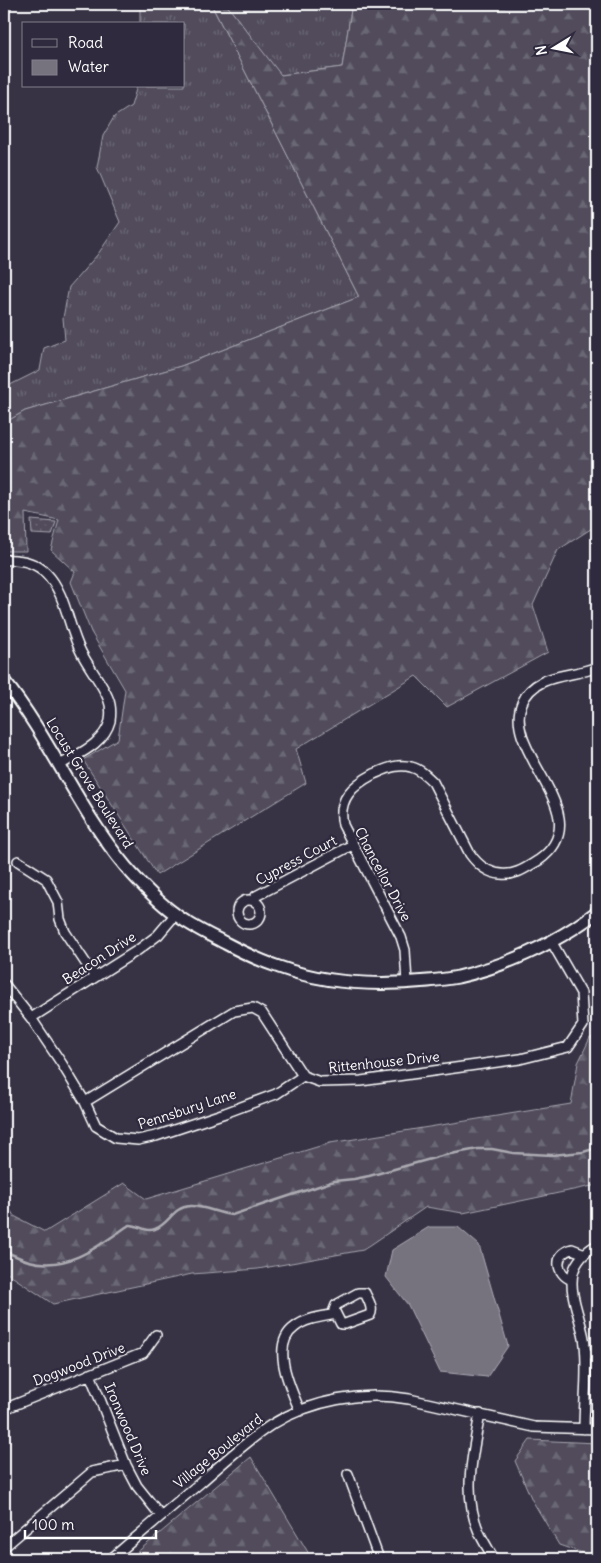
<svg xmlns="http://www.w3.org/2000/svg" width="601" height="1563" font-family="Delius,sans-serif">
<style>
.grass{fill:url(#grass-tufts);stroke:#a8a6ae}
.forest{fill:url(#forest-firs);stroke:#a8a6ae}
.park{fill:url(#park-dots);stroke:#a8a6ae}
.water{fill:#76737f;stroke:#adabb2}
.lines{fill:none;stroke-linecap:round;stroke-linejoin:round}
.stream{stroke:#adabb2;stroke-width:2.5}
.minor-casing{stroke:#fff;stroke-width:12}
.tertiary-casing{stroke:#fff;stroke-width:15}
.secondary-casing{stroke:#fff;stroke-width:16}
.minor{stroke:#2f2a3d;stroke-width:9}
.tertiary{stroke:#2f2a3d;stroke-width:11}
.secondary{stroke:#2f2a3d;stroke-width:12}
.labels{text-anchor:middle;stroke-width:4.5;stroke-linejoin:round;paint-order:stroke}
.street-label{font-size:14px;fill:#fff;stroke:#2f2a3d}
</style>
<defs>
<pattern id="grass-tufts" width="24" height="20" patternUnits="userSpaceOnUse" patternTransform="scale(1.25)"><rect width="24" height="20" fill="#514c5c"/><path d="M3 7l-1-3M5 7V3M7 7l1-3M15 17l-1-3M17 17v-4M19 17l1-3" fill="none" stroke="#6b6774"/></pattern>
<pattern id="forest-firs" width="22" height="20" patternUnits="userSpaceOnUse" patternTransform="scale(1.25)"><rect width="22" height="20" fill="#514c5c"/><path d="M5 1l3.5 6h-7zM16 11l3.5 6h-7z" fill="#6b6774"/></pattern>
<pattern id="park-dots" width="8" height="8" patternUnits="userSpaceOnUse" patternTransform="scale(1.25)"><rect width="8" height="8" fill="#514c5c"/><path d="M2 2h.1M6 6h.1" fill="none" stroke="#6b6774" stroke-width="1.8" stroke-linecap="round"/></pattern>
</defs>
<rect width="100%" height="100%" fill="#373345"/>
<filter id="ink" filterUnits="userSpaceOnUse"><feTurbulence type="fractalNoise" baseFrequency=".02" numOctaves="2"/><feDisplacementMap in="SourceGraphic" scale="10" xChannelSelector="R" yChannelSelector="G"/><feConvolveMatrix kernelMatrix="1 2 1 2 8 2 1 2 1" color-interpolation-filters="sRGB"/></filter>
<g filter="url(#ink)">
<!-- grass -->
<path class="grass" d="M 140,4 L 211,4 L 359,297 L 181,366 L 25,411 L 4,423 L 4,388 L 40,370 L 44,348 L 65,340 L 63,318 L 69,287 L 98,254 L 120,222 L 97,167 L 103,136 L 114,117 L 131,106 L 137,86 L 184,86 L 184,24 L 140,24 Z
M 226,4 L 352,4 L 342,67 L 280,75 Z"/>
<!-- forest -->
<path class="forest" d="M 211,4 L 226,4 L 281,75 L 342,67 L 352,4 L 597,4 L 597,525 L 558,550 L 533,605 L 548,652 L 447,707 L 416,676 L 296,749 L 306,783 L 157,875 L 83,760 L 118,739 L 125,690 L 91,632 L 71,582 L 75,572 L 51,550 L 59,520 L 25,513 L 26,551 L 4,551 L 4,423 L 25,411 L 181,366 L 359,297 Z
M 597,1037 L 597,1185 L 463,1213 L 426,1207 L 363,1250 L 258,1269 L 192,1274 L 53,1304 L 4,1271 L 4,1200 L 14,1216 L 45,1232 L 124,1183 L 146,1199 L 330,1143 L 571,1104 L 578,1063 L 590,1038 Z
M 530,1440 L 597,1443 L 597,1556 L 594,1557 L 559,1545 L 532,1500 L 515,1461 Z
M 251,1457 L 312,1559 L 129,1559 Z"/>
<!-- park -->
<path class="park" d="M 31,520 L 56,522 L 52,535 L 32,534 Z"/>
<!-- water -->
<path class="water" d="M 429,1227 L 458,1227 L 479,1245 L 508,1346 L 487,1377 L 440,1372 L 408,1305 L 386,1277 L 392,1250 Z"/>
<g class="lines">
<!-- stream -->
<path class="stream" d="M 4,1251 C 12,1254 21,1259 29,1261 C 68,1272 100,1245 129,1225 C 139,1224 145,1233 155,1229 C 169,1224 173,1207 190,1206 C 202,1205 219,1214 232,1215 L 334,1181 L 354,1179 L 369,1176 L 445,1155 L 478,1149 L 492,1149 L 513,1153 L 552,1155 L 583,1152 L 597,1148"/>
<defs>
<path id="minor" d="M 4,560 C 19,559 35,562 46,573 C 66,593 68,627 81,652 C 89,668 102,683 108,698 C 111,705 111,714 110,721 C 104,744 78,754 60,765
M 18,861 L 46,879 L 58,902 L 60,919 L 65,932 L 95,977
M237 912a12 12 0 1 1 24 0a12 12 0 1 1-24 0Z
M 254,901 L 256,896 L 352,845
M 407,983 L 405,950 L 401,937 L 343,825 C 337,799 353,785 374,774 C 386,769 398,763 411,767 C 420,769 427,776 433,782 L 470,854 C 478,865 487,873 501,874 C 516,876 527,867 539,860 C 601,816 501,753 522,703 C 535,672 571,678 597,667
M 4,984 L 31,1018 L 62,1064 L 85,1102 L 96,1126 L 116,1138 L 138,1140 L 156,1136 L 225,1113 L 276,1094 L 303,1076
M 31,1018 L 138,950 L 158,935 L 175,915
M 85,1102 L 234,1011 L 253,1008 L 262,1013 L 303,1076 L 320,1082 L 361,1081 L 520,1059 L 568,1047 L 583,1025 L 581,993 L 551,941
M 572,1280 C 556,1274 553,1254 572,1249 L 585,1254
M 586,1354 L 597,1354
M 90,1374 L 126,1465 L 137,1486 L 161,1516
M 4,1409 L 143,1353 L 156,1335
M 300,1411 C 291,1389 269,1345 295,1327 C 306,1318 322,1317 336,1314 L 334,1310 L 336,1305 L 358,1293 L 365,1293 C 368,1300 374,1308 370,1315 L 345,1324 L 341,1324 L 336,1314
M 480,1414 C 473,1454 462,1493 479,1532 C 483,1541 489,1550 494,1559
M 584,1429 C 584,1401 588,1372 585,1345 C 583,1322 568,1296 573,1273 C 576,1261 586,1251 597,1245
M 348,1474 L 379,1559
M 4,1547 L 92,1472 L 126,1465
M 111,1559 C 140,1534 170,1508 200,1483 C 223,1463 245,1442 271,1425 C 311,1400 362,1391 409,1399 L 534,1427 L 597,1429"/>
<path id="tertiary" d="M 4,681 C 51,739 78,810 126,867 C 140,883 157,901 175,914 C 190,926 210,935 227,944 C 244,953 261,961 279,967 C 326,984 379,986 428,981 C 438,980 448,979 458,977 C 508,965 556,943 597,912"/>
<path id="secondary" d="M 4,4 L 5,4"/>
</defs>
<!-- minor casing -->
<use href="#minor" class="minor-casing"/>
<!-- tertiary casing -->
<use href="#tertiary" class="tertiary-casing"/>
<!-- secondary casing -->
<use href="#secondary" class="secondary-casing"/>
<!-- minor -->
<use href="#minor" class="minor"/>
<!-- tertiary -->
<use href="#tertiary" class="tertiary"/>
<!-- secondary -->
<use href="#secondary" class="secondary"/>
</g>
</g>
<g class="labels">
<!-- street labels -->
<g class="street-label">
<text transform="translate(90 783) rotate(58)" y="5">Locust Grove Boulevard</text>
<text transform="translate(296 860) rotate(-28)" y="5">Cypress Court</text>
<text transform="translate(383 874) rotate(62)" y="5">Chancellor Drive</text>
<text transform="translate(99 958) rotate(-33)" y="5">Beacon Drive</text>
<text transform="translate(384 1062) rotate(-6)" y="5">Rittenhouse Drive</text>
<text transform="translate(187 1109) rotate(-18)" y="5">Pennsbury Lane</text>
<text transform="translate(79 1364) rotate(-21)" y="5">Dogwood Drive</text>
<text transform="translate(128 1429) rotate(67)" y="5">Ironwood Drive</text>
<text transform="translate(218 1451) rotate(-39)" y="5">Village Boulevard</text>
</g>
</g>
<!-- margin -->
<rect width="601" height="1563" fill="none" stroke="#2f2a3d" stroke-width="20"/>
<rect x="10" y="10" width="581" height="1543" fill="none" stroke="#fff" stroke-width="2" filter="url(#ink)"/>
<!-- legend -->
<rect x="22" y="22" width="162" height="65" fill="#2f2a3d" stroke="#827f8b"/>
<rect x="32" y="39" width="25" height="8" fill="#2f2a3d" stroke="#827f8b"/>
<text x="68" y="48" font-size="15" fill="#ffffff">Road</text>
<rect x="32" y="60" width="25" height="15" fill="#76737f" stroke="#827f8b"/>
<text x="68" y="72" font-size="15" fill="#ffffff">Water</text>
<!-- north arrow -->
<g transform="translate(554 48) rotate(260)" stroke="#2f2a3d" stroke-width="4" paint-order="stroke">
<path d="M0-4L9 19L0 12L-9 19Z" fill="#ffffff"/>
<text y="-8" font-size="14" font-weight="bold" text-anchor="middle" fill="#ffffff">N</text>
</g>
<!-- scale -->
<path d="M25 1530v8h131v-8" fill="none" stroke="#ffffff" stroke-width="2.5"/>
<text x="32" y="1530" font-size="15" fill="#ffffff" stroke="#2f2a3d" stroke-width="4" paint-order="stroke">100 m</text>
</svg>
